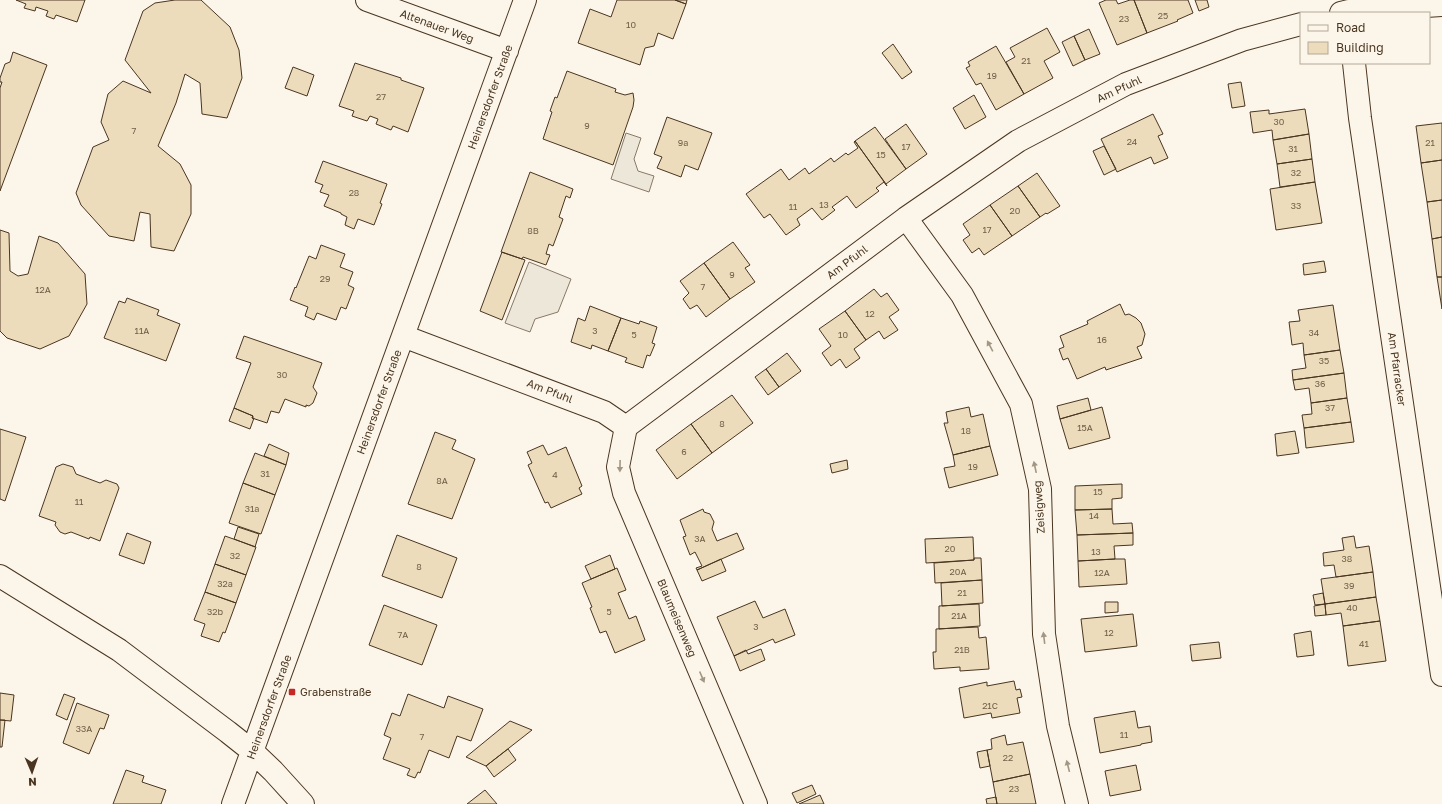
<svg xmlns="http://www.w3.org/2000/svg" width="1442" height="804" font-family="'Golos Text',sans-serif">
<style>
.parking{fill:#ede7d9;stroke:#887966}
.building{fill:#ecdcbc;stroke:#4a3520}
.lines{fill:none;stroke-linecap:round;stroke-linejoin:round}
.street-casing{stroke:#4a3520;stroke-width:24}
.street{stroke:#fbf6e9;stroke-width:22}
.oneway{fill:#a29684}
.poi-dot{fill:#c62828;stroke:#fbf6e9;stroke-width:1.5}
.labels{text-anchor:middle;stroke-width:3;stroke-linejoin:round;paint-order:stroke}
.number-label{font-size:9px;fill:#725f47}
.street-label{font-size:11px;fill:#4a3520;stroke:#fbf6e9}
.poi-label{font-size:11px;fill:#4a3520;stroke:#fbf6e9;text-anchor:start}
</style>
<rect width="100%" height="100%" fill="#fbf6e9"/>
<!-- parking -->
<path class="parking" d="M 626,133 L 641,138 L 634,159 L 638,171 L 654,176 L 649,192 L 611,179 Z
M 529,262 L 571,279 L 558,312 L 535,319 L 530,332 L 505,323 Z"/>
<!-- building -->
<path class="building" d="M 16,0 L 85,0 L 77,22 L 56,15 L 54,19 L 46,16 L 48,11 L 36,7 L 35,11 L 24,8 L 26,4 Z
M 175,0 L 201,0 L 230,27 L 239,50 L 242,78 L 227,118 L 202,114 L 200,83 L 185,74 L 176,103 L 158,146 L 180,164 L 191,185 L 191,214 L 174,251 L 151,247 L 150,214 L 140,212 L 134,241 L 109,236 L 81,205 L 76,193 L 93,147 L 109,140 L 101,122 L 108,94 L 123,81 L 151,93 L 125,60 L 143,11 L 155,3 Z
M 617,0 L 675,0 L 686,4 L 673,39 L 658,33 L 654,46 L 645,48 L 640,65 L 578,43 L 590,9 L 611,17 Z
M 675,0 L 687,0 L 686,4 Z
M 1106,0 L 1116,0 L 1118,4 L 1130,0 L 1134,0 L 1147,33 L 1117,45 L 1099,3 Z
M 1134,0 L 1188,0 L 1193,13 L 1177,20 L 1178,21 L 1147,33 Z
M 1195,0 L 1207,0 L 1209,7 L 1199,11 Z
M 1047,28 L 1060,52 L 1044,61 L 1053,78 L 1024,94 L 1006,62 L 1015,57 L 1010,48 Z
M 1089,29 L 1100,54 L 1085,60 L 1074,36 Z
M 1074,36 L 1085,60 L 1073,66 L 1062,42 Z
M 893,44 L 912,72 L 902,79 L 882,53 Z
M 996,46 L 1024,94 L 996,110 L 981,83 L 976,85 L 966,68 L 970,66 L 968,62 Z
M 13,52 L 47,65 L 0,191 L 0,88 L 2,82 L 0,82 L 0,78 L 5,64 L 10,62 Z
M 355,63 L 401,78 L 401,80 L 424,88 L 408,132 L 393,126 L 391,130 L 376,124 L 378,119 L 370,116 L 367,121 L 352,116 L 354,111 L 339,106 Z
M 293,67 L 314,75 L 307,96 L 285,88 Z
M 567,71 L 616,89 L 615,92 L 625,95 L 633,93 L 634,100 L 633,107 L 613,165 L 543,139 L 552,112 L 550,111 L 555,97 L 557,98 Z
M 1241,82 L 1245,106 L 1232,108 L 1228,84 Z
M 974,95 L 986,117 L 965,129 L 953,108 Z
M 1305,109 L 1309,134 L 1273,140 L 1272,130 L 1253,133 L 1250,112 L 1269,110 L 1269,114 Z
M 1153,114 L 1163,134 L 1158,136 L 1168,158 L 1154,164 L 1151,157 L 1117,172 L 1101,139 Z
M 667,117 L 712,133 L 698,170 L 685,165 L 681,177 L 657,168 L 662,157 L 654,154 Z
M 1442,123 L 1442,160 L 1421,163 L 1416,126 Z
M 906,124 L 927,154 L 906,169 L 885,139 Z
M 875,127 L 906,169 L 886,184 L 855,141 Z
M 1309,134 L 1312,159 L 1277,164 L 1273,140 Z
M 855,141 L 887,186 L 884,182 L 876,188 L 879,191 L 856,208 L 847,196 L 832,207 L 835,210 L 822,220 L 812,208 L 797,219 L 800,225 L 786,235 L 770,214 L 764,218 L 746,194 L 781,169 L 789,180 L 805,168 L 809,174 L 831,158 L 834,162 L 846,153 L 848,155 L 858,148 L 854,142 Z
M 1104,146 L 1116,169 L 1104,175 L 1093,151 Z
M 1312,159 L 1315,182 L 1280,187 L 1277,164 Z
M 1442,160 L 1442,200 L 1427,202 L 1421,163 Z
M 323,161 L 387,184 L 380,203 L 382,204 L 374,225 L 358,219 L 354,229 L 345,225 L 347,217 L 341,214 L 341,213 L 324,206 L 329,195 L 320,192 L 323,185 L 315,182 Z
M 530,172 L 573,189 L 570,198 L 566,196 L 559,217 L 563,219 L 553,246 L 549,244 L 546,254 L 550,255 L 546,265 L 523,257 L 522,259 L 501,252 Z
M 1037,173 L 1060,206 L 1047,214 L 1046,213 L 1040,217 L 1018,186 Z
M 1315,182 L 1322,223 L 1276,230 L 1270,189 Z
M 1018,186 L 1040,217 L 1012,236 L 990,205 Z
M 1442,200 L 1442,237 L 1432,239 L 1427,202 Z
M 990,205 L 1012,236 L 984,255 L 979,248 L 972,253 L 963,240 L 970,235 L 963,224 Z
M 0,230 L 9,233 L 10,271 L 18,276 L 28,274 L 39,236 L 58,243 L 85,274 L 87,304 L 69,336 L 40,349 L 7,338 L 0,331 Z
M 1442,237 L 1442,277 L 1437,277 L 1432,239 Z
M 733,242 L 750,265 L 745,268 L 755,282 L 730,299 L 704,263 Z
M 321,245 L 345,254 L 340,267 L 353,272 L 348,285 L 354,288 L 346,309 L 341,307 L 336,320 L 317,313 L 314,320 L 305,316 L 308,307 L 290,300 L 295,287 L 296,288 L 309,256 L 316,259 Z
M 502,252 L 525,260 L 502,320 L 480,311 Z
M 1324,261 L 1326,272 L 1304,275 L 1303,264 Z
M 704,263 L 730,299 L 706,317 L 697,305 L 690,309 L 683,299 L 689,293 L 680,281 Z
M 1437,277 L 1442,277 L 1442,309 Z
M 874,289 L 881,297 L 887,293 L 899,310 L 889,317 L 898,330 L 884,339 L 879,331 L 866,340 L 845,311 Z
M 127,298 L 159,310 L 157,315 L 180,324 L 166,361 L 104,338 L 119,301 L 125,303 Z
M 1120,304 L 1125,315 L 1129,314 L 1136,318 L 1141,323 L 1145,334 L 1142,345 L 1137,347 L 1142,358 L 1106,370 L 1105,367 L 1077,379 L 1068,358 L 1063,360 L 1059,349 L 1064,347 L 1060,336 L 1088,324 L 1087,321 Z
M 1333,305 L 1340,350 L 1304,355 L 1303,343 L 1292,345 L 1289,322 L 1300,321 L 1298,310 Z
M 590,306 L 621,318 L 608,351 L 592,345 L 591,349 L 571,342 L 578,318 L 585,321 Z
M 845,311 L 866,340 L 854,349 L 860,358 L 846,368 L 840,359 L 831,366 L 822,353 L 831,346 L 819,329 Z
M 621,318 L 639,324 L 640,321 L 657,327 L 652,343 L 655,344 L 650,356 L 647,355 L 643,368 L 625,362 L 627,358 L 608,351 Z
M 244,336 L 322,363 L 313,387 L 317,393 L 313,403 L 309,406 L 306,405 L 306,407 L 285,399 L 279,413 L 271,411 L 267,423 L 252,418 L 253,416 L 234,408 L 251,363 L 236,358 Z
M 1340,350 L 1344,373 L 1293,380 L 1292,370 L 1306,368 L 1304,355 Z
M 787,353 L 801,371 L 779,387 L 766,369 Z
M 766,369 L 779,387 L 768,395 L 755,377 Z
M 1344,373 L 1347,398 L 1311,403 L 1309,388 L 1295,390 L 1293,380 Z
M 732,395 L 753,423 L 712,453 L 691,424 Z
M 1088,398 L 1091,410 L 1060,419 L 1057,406 Z
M 1347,398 L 1351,422 L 1304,428 L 1302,415 L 1312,414 L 1311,403 Z
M 969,407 L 971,417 L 983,414 L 990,446 L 953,455 L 944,423 L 948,423 L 946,412 Z
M 1102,407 L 1110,438 L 1069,449 L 1060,419 Z
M 234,408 L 253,416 L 252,418 L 254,418 L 250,429 L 229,421 Z
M 1351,422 L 1354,442 L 1306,448 L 1304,428 Z
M 691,424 L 712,453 L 677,479 L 656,450 Z
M 0,429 L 26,437 L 5,501 L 0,499 Z
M 1295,431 L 1299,453 L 1277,456 L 1275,434 Z
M 435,432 L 456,440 L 452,449 L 475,459 L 452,519 L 408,504 Z
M 269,444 L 289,453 L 286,465 L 264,456 Z
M 543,445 L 548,455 L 566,447 L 582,486 L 579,488 L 582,494 L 551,508 L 548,502 L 545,503 L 528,465 L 532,463 L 527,452 Z
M 990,446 L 998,475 L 949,488 L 944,468 L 955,466 L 953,455 Z
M 255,453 L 286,465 L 275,495 L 243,483 Z
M 847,460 L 848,469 L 832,473 L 830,464 Z
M 63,464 L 73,467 L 76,474 L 100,483 L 106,480 L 117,484 L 119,488 L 100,541 L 90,537 L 89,539 L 71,532 L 65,534 L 60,532 L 55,525 L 56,522 L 39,516 L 56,467 Z
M 243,483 L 275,495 L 261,534 L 229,523 Z
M 1122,484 L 1122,498 L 1112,499 L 1112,509 L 1075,510 L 1075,486 Z
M 703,509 L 704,512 L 710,514 L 714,522 L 712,529 L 717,541 L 737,533 L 744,549 L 697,570 L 696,568 L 702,566 L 695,552 L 690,555 L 683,537 L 686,536 L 680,520 Z
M 1112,509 L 1113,524 L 1132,523 L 1133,533 L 1077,535 L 1075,510 Z
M 238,527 L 259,534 L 255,547 L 234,539 Z
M 127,533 L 151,542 L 144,564 L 119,555 Z
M 1133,533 L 1133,545 L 1114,546 L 1115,559 L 1078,561 L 1077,535 Z
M 397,535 L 457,558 L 442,598 L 382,576 Z
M 225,536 L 256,547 L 246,575 L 215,564 Z
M 1354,536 L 1356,548 L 1369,546 L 1373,572 L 1336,577 L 1334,565 L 1324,566 L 1323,553 L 1344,550 L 1342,538 Z
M 973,537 L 974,560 L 926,563 L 925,539 Z
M 610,555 L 615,569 L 591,579 L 585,566 Z
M 974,558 L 981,558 L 982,580 L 935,583 L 934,563 L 974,560 Z
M 721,559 L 726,571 L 702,581 L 697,570 Z
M 1115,559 L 1125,559 L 1127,584 L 1079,587 L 1078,561 Z
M 215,564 L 246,575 L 236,603 L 205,592 Z
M 617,568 L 626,590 L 618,593 L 629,619 L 636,616 L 645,640 L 615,653 L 606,631 L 600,633 L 590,608 L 592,607 L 582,583 Z
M 1373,572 L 1376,597 L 1325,604 L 1321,579 Z
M 982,580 L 983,603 L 942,606 L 941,583 Z
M 205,592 L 236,603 L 225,633 L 223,632 L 219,642 L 201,636 L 205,624 L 194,620 Z
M 1323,593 L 1325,604 L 1315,605 L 1313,595 Z
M 1376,597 L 1380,621 L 1343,626 L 1341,613 L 1326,615 L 1325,604 Z
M 755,601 L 763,618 L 785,609 L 795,635 L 775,643 L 773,639 L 734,656 L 717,617 Z
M 1105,602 L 1118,602 L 1118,612 L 1105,613 Z
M 979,604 L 980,626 L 939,629 L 939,606 Z
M 1325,604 L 1326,615 L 1315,616 L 1314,606 Z
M 384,605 L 437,625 L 422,665 L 369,645 Z
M 1133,614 L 1137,646 L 1085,652 L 1081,619 Z
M 1380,621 L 1386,661 L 1348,666 L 1343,626 Z
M 978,627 L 979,638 L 986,637 L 989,669 L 960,671 L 960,667 L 934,669 L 933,652 L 936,652 L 936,629 Z
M 1311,631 L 1314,655 L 1297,657 L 1294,634 Z
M 1219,642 L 1221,658 L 1192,661 L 1190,645 Z
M 761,649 L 765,660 L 740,671 L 734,656 L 746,650 L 748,654 Z
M 1014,681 L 1016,690 L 1020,689 L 1022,697 L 1017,698 L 1020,713 L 992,718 L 991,713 L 964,718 L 959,688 L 987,682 L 987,686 Z
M 0,693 L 14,695 L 11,721 L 0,720 Z
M 64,694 L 75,698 L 67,720 L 56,715 Z
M 408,694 L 444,708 L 448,696 L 483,709 L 471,741 L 457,736 L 449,758 L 429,750 L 420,773 L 418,772 L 415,778 L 407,775 L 410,769 L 383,759 L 391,738 L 384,735 L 392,713 L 400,716 Z
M 77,703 L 109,715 L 104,729 L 100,728 L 89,754 L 63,743 Z
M 1135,711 L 1138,728 L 1150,726 L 1152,742 L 1141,744 L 1141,745 L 1100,753 L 1094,718 Z
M 0,720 L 5,720 L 2,747 L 0,747 Z
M 510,721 L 532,730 L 486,766 L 466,757 Z
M 1005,735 L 1007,745 L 1023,742 L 1030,774 L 993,782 L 987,750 L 992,749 L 991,739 Z
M 508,749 L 516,760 L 494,777 L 486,766 Z
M 987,750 L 990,766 L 980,768 L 977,752 Z
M 1136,765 L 1141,790 L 1110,796 L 1105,771 Z
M 126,770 L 144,776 L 142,782 L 166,790 L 161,804 L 113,804 Z
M 1030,774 L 1036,804 L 997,804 L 993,782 Z
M 812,785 L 816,794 L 797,803 L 792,793 Z
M 485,790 L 497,804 L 467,804 Z
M 820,795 L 824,804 L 799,804 Z
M 996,797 L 997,804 L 987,804 L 986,799 Z"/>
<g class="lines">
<defs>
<path id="street" d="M 367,0 L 507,51
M 1341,13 L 1349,11 L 1442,5
M 1354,63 L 1360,118 L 1442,675
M 906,218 L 962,295 L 1021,404 L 1040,489 L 1044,634 L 1058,726 L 1077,804
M 403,336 L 604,412 L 626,427
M 626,427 L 906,218 L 1018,141 L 1126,84 L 1242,40 L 1301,24
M 626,427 L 618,467 L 624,493 L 756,804
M 0,576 L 119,650 L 228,732 L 252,751 L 273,771 L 303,804
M 233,804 L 525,0"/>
</defs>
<!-- street casing -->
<use href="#street" class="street-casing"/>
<!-- street -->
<use href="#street" class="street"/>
</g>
<!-- one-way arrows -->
<defs><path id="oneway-solid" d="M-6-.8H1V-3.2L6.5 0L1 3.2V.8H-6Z"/></defs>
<g class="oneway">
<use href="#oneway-solid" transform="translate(990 346) rotate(-118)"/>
<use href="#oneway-solid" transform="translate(620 466) rotate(91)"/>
<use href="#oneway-solid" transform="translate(1035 467) rotate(-102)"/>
<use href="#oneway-solid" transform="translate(1044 638) rotate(-97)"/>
<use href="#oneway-solid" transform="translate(702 677) rotate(67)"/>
<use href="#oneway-solid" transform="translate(1068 766) rotate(-104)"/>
</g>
<!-- markers -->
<rect class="poi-dot" x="288" y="688" width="8" height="8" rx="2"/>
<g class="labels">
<!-- number labels -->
<g class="number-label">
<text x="1163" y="19">25</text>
<text x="1124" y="22">23</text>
<text x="631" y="28">10</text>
<text x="1026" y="64">21</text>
<text x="992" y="79">19</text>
<text x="381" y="100">27</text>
<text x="1279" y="125">30</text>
<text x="587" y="129">9</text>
<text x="134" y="134">7</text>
<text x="1132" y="145">24</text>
<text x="683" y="146">9a</text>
<text x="1430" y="146">21</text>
<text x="906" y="150">17</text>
<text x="1293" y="152">31</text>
<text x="881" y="158">15</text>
<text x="1296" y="176">32</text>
<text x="354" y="196">28</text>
<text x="824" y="208">13</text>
<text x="1296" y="209">33</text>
<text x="793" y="210">11</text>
<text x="1015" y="214">20</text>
<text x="987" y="233">17</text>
<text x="533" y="234">8B</text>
<text x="732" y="278">9</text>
<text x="325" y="282">29</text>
<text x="703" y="290">7</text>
<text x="43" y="293">12A</text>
<text x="870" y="317">12</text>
<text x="142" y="334">11A</text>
<text x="595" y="334">3</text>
<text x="1314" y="336">34</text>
<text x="634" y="338">5</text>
<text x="843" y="338">10</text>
<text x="1102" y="343">16</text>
<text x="1324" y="364">35</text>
<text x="282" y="378">30</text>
<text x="1320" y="387">36</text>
<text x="1330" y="411">37</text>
<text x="722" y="427">8</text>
<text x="1085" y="431">15A</text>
<text x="966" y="434">18</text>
<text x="684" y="455">6</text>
<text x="973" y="470">19</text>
<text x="265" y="477">31</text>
<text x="555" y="478">4</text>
<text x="442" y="484">8A</text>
<text x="1098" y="495">15</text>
<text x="79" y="505">11</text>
<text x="252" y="512">31a</text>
<text x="1094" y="519">14</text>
<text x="700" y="542">3A</text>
<text x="950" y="552">20</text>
<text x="1096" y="555">13</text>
<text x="235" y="559">32</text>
<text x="1347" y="562">38</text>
<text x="419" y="570">8</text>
<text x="958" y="575">20A</text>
<text x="1102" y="576">12A</text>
<text x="225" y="587">32a</text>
<text x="1349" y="589">39</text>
<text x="962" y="596">21</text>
<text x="1352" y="611">40</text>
<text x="215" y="615">32b</text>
<text x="609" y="615">5</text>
<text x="959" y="619">21A</text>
<text x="756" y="630">3</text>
<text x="1109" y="636">12</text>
<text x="403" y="638">7A</text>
<text x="1364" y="647">41</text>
<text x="962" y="653">21B</text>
<text x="990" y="709">21C</text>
<text x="84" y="732">33A</text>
<text x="1124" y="738">11</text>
<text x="422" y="740">7</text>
<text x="1008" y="761">22</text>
<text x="1014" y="792">23</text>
</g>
<!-- street labels -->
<g class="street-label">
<text transform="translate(437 26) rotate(20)" y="4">Altenauer Weg</text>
<text transform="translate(1119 89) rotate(-25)" y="4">Am Pfuhl</text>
<text transform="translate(490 97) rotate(-70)" y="4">Heinersdorfer Straße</text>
<text transform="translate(847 262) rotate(-37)" y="4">Am Pfuhl</text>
<text transform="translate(1397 369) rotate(82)" y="4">Am Pfarracker</text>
<text transform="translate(550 391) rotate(21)" y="4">Am Pfuhl</text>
<text transform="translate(379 402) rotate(-70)" y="4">Heinersdorfer Straße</text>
<text transform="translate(1039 507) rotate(-94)" y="4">Zeisigweg</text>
<text transform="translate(677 618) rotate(67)" y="4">Blaumeisenweg</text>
<text transform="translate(269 707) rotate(-70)" y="4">Heinersdorfer Straße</text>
</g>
<!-- poi labels -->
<g class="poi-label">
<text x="300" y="696">Grabenstraße</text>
</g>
</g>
<!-- legend -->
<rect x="1300" y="12" width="130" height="52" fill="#fbf6e9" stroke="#b4a999"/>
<rect x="1308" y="25" width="20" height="6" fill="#fbf6e9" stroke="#b4a999"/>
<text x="1336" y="32" font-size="12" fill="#4a3520">Road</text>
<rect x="1308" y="42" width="20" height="12" fill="#ecdcbc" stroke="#b4a999"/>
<text x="1336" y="52" font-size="12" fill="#4a3520">Building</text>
<!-- north arrow -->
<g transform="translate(32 772) rotate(178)" stroke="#fbf6e9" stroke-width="3" paint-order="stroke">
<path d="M0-3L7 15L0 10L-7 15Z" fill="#4a3520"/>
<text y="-6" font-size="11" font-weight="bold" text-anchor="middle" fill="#4a3520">N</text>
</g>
</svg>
